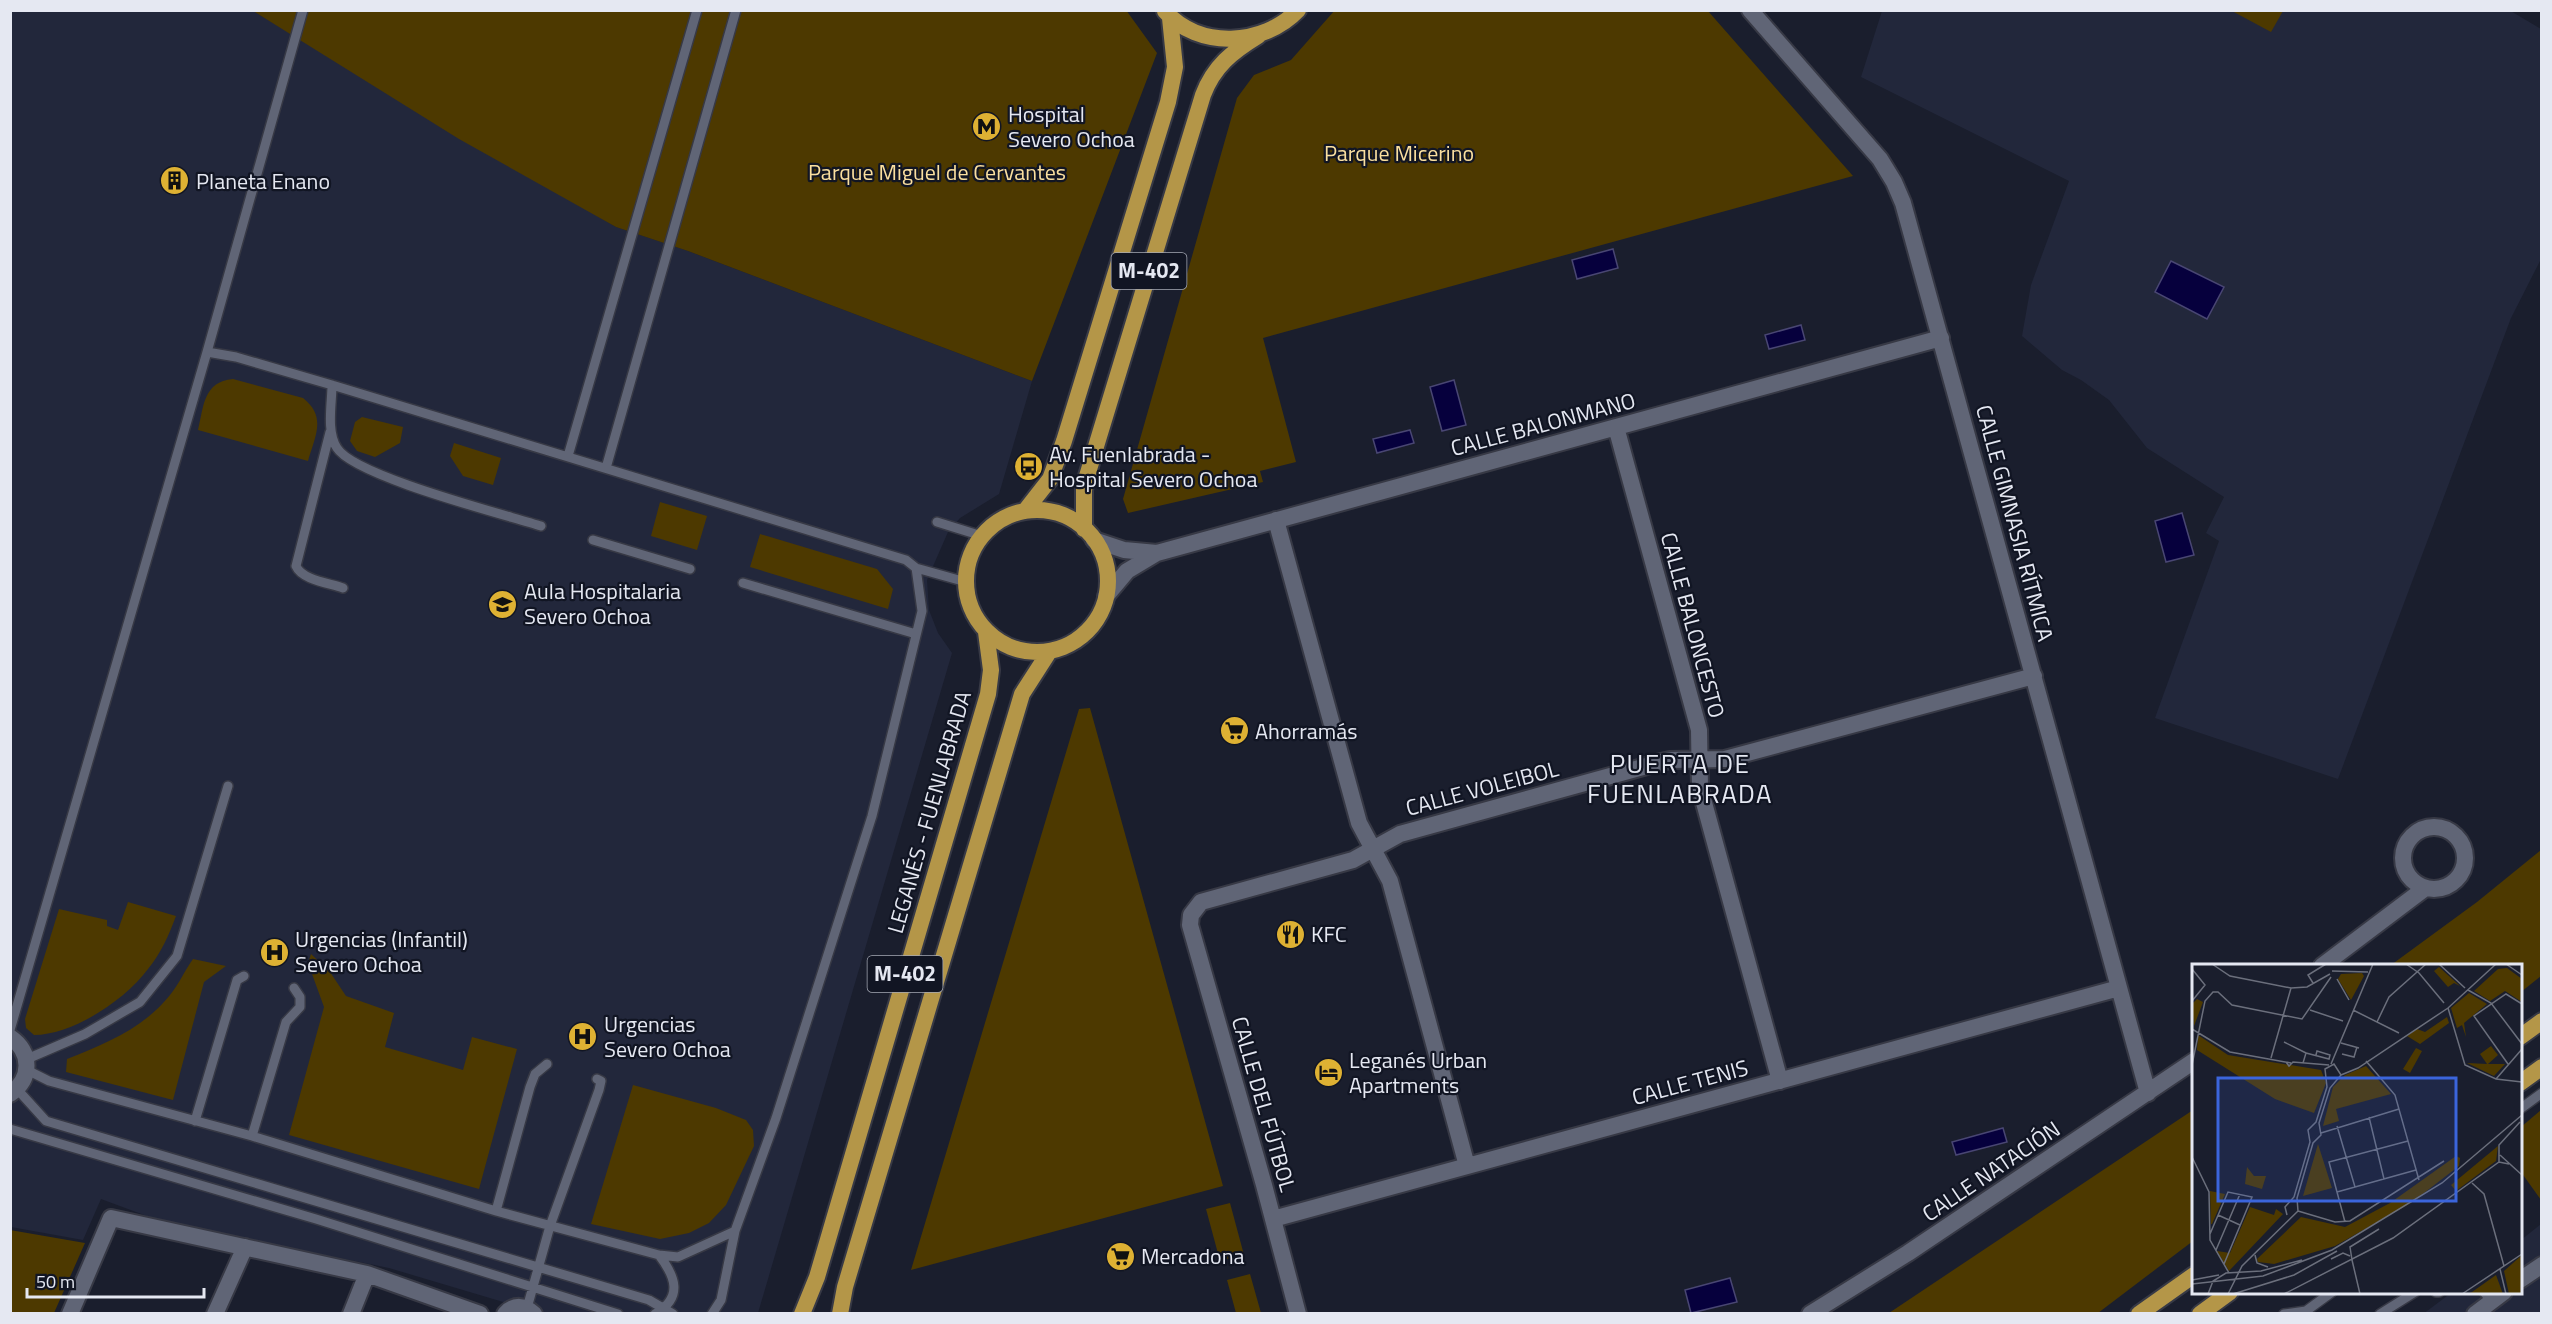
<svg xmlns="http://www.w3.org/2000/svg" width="2552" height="1324" font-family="'Titillium Web',sans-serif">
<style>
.built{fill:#22273b}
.green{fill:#4d3900}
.water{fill:#06003d;stroke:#494673;stroke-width:1.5}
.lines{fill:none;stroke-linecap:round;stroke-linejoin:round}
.service-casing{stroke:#373945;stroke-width:12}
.minor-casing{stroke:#373945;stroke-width:20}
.trunk-casing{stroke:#373945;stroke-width:20}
.service{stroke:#606576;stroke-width:9}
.minor{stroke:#606576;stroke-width:16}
.trunk{stroke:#b49648;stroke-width:16}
.labels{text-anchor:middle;stroke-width:4.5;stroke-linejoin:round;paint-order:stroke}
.shield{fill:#111523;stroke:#a5a9b4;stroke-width:1.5}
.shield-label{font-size:21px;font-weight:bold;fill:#e5e8f2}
.poi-label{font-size:22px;fill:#e5e8f2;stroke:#111523;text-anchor:start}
.park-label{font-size:22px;fill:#fadf9f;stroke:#111523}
.street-label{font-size:22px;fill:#e5e8f2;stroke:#111523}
.quarter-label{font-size:26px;letter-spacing:1.5px;fill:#e5e8f2;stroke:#111523}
.inset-road{fill:none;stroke:#6b6f7c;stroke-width:1.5}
.view{fill:#3b65dc;fill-opacity:0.15;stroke:#3b65dc;stroke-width:3}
.inset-edge{fill:none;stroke:#e5e8f2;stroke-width:3}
</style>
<rect width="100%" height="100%" fill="#1a1e2d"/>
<!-- built -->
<path class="built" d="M 2509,10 L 2541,29 L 2541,259 L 2511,318 L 2338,779 L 2155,718 L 2219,541 L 2206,533 L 2224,497 L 2147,448 L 2109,400 L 2081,380 L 2062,370 L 2022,336 L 2031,285 L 2069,181 L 1861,77 L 1882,11 Z
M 10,11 L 253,11 L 616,227 L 688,251 L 1032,381 L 999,494 L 960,518 L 948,532 L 927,580 L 929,610 L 938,633 L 952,653 L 758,1313 L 540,1313 L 389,1268 L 163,1222 L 101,1199 L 83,1240 L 11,1227 Z
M 2541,1224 L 2541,1313 L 2423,1314 L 2451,1293 L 2520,1292 L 2521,1240 Z"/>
<!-- green -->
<path class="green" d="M 1126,10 L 1157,53 L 1032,381 L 688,251 L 616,227 L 459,139 L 253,11 Z
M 1335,10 L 1708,11 L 1853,176 L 1263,338 L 1296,462 L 1260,471 L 1263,482 L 1128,513 L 1123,499 L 1237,98 L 1254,75 L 1291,60 Z
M 2232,11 L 2283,11 L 2271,32 Z
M 233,379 L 303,398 C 327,417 315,436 308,461 L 198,430 C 204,406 203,382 233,379 Z
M 362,417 L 403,427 L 400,443 L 375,457 L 357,451 L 350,441 L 355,422 Z
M 454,443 L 501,458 L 493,485 L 463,476 L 450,456 Z
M 660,502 L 707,516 L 697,550 L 651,536 Z
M 760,534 L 877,569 L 893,589 L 888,609 L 750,567 Z
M 1090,708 L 1223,1186 L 911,1270 L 1079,709 Z
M 2541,850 L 2541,976 L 2521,992 L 2520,966 L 2391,965 L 2477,902 Z
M 128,902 L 176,916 C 169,935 161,953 148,969 C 125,1000 73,1035 34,1035 L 26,1028 L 25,1019 L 59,909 L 107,920 L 107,926 L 118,930 Z
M 311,954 L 330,972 L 346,996 L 394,1013 L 385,1047 L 463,1070 L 472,1037 L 517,1049 L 479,1189 L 289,1135 L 324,1007 L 308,963 Z
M 193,959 L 226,966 L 204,982 L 173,1100 L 66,1072 L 67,1059 C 105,1044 144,1028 170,995 C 179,984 185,970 193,959 Z
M 633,1085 L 716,1108 L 746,1120 L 753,1130 L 754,1146 L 726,1205 L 709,1223 L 689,1233 L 660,1239 L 591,1224 Z
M 2193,1110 L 2193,1241 L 2098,1313 L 1889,1313 Z
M 2541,1110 L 2541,1200 L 2521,1172 L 2521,1127 Z
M 1230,1203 L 1244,1255 L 1220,1261 L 1206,1209 Z
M 10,1230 L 85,1243 L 54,1313 L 11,1313 Z
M 1250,1274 L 1261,1313 L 1236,1313 L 1227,1280 Z"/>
<!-- water -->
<path class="water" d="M 1613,249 L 1618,268 L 1577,279 L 1572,260 Z
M 2171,261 L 2224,287 L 2207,319 L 2155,292 Z
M 1801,325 L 1805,340 L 1769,349 L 1765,335 Z
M 1454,380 L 1466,425 L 1442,431 L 1430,387 Z
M 1410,430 L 1414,443 L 1377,453 L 1373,439 Z
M 2182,513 L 2194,555 L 2166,562 L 2155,521 Z
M 2003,1128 L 2007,1142 L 1956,1155 L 1952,1142 Z
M 1730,1278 L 1737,1302 L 1691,1313 L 1685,1290 Z"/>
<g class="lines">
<defs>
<path id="service" d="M 207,352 L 236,357 L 332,385 L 906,560 L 916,568 L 966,582
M 332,385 C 332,403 326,432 337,448 C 354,476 503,514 541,526
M 330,432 L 296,566 C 302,580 329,583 343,588
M 568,456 L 697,10
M 606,468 L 736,10
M 937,522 L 982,536
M 593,540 L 690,569
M 743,583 L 916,634
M 10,1030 L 207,352 L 303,10
M 27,1059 L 85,1034 L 140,1002 L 177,956 L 228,786
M 27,1070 L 49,1081 L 252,1136 L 496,1211 L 659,1255 L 678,1257 L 735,1231
M 17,1089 L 46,1121 L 649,1300 L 673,1314
M 2520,1109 L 2542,1093
M 195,1121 L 237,980 L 244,976
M 10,1129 L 316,1219 L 618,1314
M 252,1136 L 286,1022 L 300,1007 L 300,997 L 294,988
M 496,1211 L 530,1087 L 535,1074 L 547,1064
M 2436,1292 L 2439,1292
M 2484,1292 L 2492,1302
M 527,1308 L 550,1226 L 599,1090 L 601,1081 L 597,1079
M 655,1314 C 684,1297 675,1276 659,1255
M 712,1314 L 721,1300 L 735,1231 L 776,1118 L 872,816 L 922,611 L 916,568
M 2284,1314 L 2306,1311 L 2332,1292
M 2380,1314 L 2415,1292"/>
<path id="minor" d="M 1750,10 L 1880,159 L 1894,182 L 1903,203 L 2148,1093
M 1616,427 L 1699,730 L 1700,788 L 1780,1081
M 1276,520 L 1359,823 L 1390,881 L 1467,1166
M 1094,540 L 1124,550 L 1157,553 L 1941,338
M 1106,596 L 1127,571 L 1157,553
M2403 858a31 31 0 1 1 62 0a31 31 0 1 1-62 0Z
M 2322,966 L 2424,889
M 10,1037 C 32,1052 32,1079 10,1094
M 1273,1219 L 2119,988
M 367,1274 L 480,1314
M 2520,1280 L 2542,1265
M 70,1314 L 111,1218 L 367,1274 L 351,1314
M 215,1314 L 245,1247
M 505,1314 C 514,1304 525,1305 534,1314
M 1298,1314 L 1264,1185 L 1190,925 L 1191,915 L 1201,902 L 1353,860 L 1400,834 L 1661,762 L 1670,760 L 1725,759 L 2034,676
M 1810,1314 L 1908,1253 L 2194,1061
M 2475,1314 L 2504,1292"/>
<path id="trunk" d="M 1165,11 C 1198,50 1264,46 1298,10
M966 581a71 71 0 1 1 142 0a71 71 0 1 1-142 0Z
M 1025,511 L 1050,479 L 1064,441 L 1168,102 L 1175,67 L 1170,18
M 1084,529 L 1084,490 L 1087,476 L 1203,95 C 1214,66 1232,52 1258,36
M 2520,1037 L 2542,1021
M 2520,1083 L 2542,1067
M 802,1314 L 817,1277 L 988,694 L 991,670 L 986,632
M 840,1314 L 845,1287 L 1022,694 L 1049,652
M 2139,1314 L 2194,1275
M 2200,1314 L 2230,1292"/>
</defs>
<!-- service casing -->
<use href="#service" class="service-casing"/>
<!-- minor casing -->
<use href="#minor" class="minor-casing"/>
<!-- trunk casing -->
<use href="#trunk" class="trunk-casing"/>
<!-- service -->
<use href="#service" class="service"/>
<!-- minor -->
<use href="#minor" class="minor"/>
<!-- trunk -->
<use href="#trunk" class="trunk"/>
</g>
<!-- icons -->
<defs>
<symbol id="metro-disc" viewBox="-11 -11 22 22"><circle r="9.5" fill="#deb133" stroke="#111523"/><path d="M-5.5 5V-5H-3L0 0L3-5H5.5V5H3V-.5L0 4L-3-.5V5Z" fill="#111"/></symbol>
<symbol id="building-disc" viewBox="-11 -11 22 22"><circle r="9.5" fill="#deb133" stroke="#111523"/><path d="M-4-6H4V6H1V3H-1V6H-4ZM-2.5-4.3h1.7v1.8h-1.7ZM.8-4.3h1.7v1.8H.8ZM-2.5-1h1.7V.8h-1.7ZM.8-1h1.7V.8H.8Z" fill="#111"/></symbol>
<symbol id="bus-disc" viewBox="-11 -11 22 22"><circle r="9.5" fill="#deb133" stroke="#111523"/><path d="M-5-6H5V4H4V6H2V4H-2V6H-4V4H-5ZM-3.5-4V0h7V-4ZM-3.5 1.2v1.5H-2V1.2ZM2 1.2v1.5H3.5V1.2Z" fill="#111"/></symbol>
<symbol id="school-disc" viewBox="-11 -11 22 22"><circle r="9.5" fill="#deb133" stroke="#111523"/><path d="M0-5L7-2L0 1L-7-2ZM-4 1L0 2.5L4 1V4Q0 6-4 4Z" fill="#111"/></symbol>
<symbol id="supermarket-disc" viewBox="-11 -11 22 22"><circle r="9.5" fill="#deb133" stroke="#111523"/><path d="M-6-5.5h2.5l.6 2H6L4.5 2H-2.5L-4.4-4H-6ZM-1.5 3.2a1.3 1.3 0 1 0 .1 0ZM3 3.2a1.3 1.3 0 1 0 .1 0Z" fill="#111"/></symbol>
<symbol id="restaurant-disc" viewBox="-11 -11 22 22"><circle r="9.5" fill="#deb133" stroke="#111523"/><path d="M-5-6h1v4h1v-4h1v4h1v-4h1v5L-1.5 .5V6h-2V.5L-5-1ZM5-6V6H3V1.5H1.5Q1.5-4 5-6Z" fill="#111"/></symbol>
<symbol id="hospital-disc" viewBox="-11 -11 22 22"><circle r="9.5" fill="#deb133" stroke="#111523"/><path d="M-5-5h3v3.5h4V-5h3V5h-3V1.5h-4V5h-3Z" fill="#111"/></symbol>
<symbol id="hotel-disc" viewBox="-11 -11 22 22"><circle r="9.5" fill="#deb133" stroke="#111523"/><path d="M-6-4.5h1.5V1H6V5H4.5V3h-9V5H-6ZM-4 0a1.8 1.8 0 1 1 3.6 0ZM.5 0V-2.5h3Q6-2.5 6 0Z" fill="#111"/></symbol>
</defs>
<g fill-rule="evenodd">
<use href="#metro-disc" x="970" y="110" width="33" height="33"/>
<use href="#building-disc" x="158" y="164" width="33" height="33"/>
<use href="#bus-disc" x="1012" y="450" width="33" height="33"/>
<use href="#school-disc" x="486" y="588" width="33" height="33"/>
<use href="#supermarket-disc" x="1218" y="714" width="33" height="33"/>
<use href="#restaurant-disc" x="1274" y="918" width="33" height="33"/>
<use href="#hospital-disc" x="258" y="936" width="33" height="33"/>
<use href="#hospital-disc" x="566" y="1020" width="33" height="33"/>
<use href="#hotel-disc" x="1312" y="1056" width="33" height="33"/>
<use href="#supermarket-disc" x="1104" y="1240" width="33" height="33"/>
</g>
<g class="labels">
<!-- shield labels -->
<g class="shield">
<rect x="1111.5" y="253" width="75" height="36" rx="4.5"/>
<rect x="867.5" y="956" width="75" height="36" rx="4.5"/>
</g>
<g class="shield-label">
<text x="1149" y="278">M-402</text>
<text x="905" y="981">M-402</text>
</g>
<!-- poi labels -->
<g class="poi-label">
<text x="1008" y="122">Hospital<tspan x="1008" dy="25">Severo Ochoa</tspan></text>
<text x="196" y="189">Planeta Enano</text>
<text x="1049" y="462">Av. Fuenlabrada -<tspan x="1049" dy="25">Hospital Severo Ochoa</tspan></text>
<text x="524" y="599">Aula Hospitalaria<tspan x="524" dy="25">Severo Ochoa</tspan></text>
<text x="1255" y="739">Ahorramás</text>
<text x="1311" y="942">KFC</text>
<text x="295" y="947">Urgencias (Infantil)<tspan x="295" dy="25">Severo Ochoa</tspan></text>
<text x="604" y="1032">Urgencias<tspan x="604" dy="25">Severo Ochoa</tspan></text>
<text x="1349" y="1068">Leganés Urban<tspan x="1349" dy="25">Apartments</tspan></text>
<text x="1141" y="1264">Mercadona</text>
</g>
<!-- park labels -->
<g class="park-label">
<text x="1399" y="161">Parque Micerino</text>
<text x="937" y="180">Parque Miguel de Cervantes</text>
</g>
<!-- street labels -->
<g class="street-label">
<text transform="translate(1543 424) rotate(-15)" y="8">CALLE BALONMANO</text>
<text transform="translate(2015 523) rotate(75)" y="8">CALLE GIMNASIA RÍTMICA</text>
<text transform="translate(1693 625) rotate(75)" y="8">CALLE BALONCESTO</text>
<text transform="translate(1482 788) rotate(-15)" y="8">CALLE VOLEIBOL</text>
<text transform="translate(929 812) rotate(-74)" y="8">LEGANÉS - FUENLABRADA</text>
<text transform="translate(1690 1082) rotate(-15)" y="8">CALLE TENIS</text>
<text transform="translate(1264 1104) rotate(74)" y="8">CALLE DEL FÚTBOL</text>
<text transform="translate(1991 1171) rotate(-34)" y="8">CALLE NATACIÓN</text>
</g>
<!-- quarter labels -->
<g class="quarter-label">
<text x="1680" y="773">PUERTA DE<tspan x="1680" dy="30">FUENLABRADA</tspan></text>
</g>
</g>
<!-- overview -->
<g transform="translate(2192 964)">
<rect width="330" height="330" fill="#1a1e2d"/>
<path d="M 247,3 L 268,22 L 262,19 L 256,23 L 242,7 ZM 315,4 L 330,15 L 330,38 L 313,27 L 298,37 L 282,27 L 306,5 ZM 170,9 L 172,12 L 159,36 L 146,15 L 149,10 ZM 277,29 L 295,40 L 272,59 L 274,73 L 270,61 L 265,64 L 259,44 ZM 5,35 L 11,38 L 2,62 L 0,40 ZM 255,53 L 257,59 L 228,80 L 215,72 L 225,65 L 233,68 ZM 6,71 L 36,91 L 129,106 L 134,119 L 122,149 L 83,135 L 5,86 ZM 299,82 L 306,91 L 296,100 L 313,100 L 302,112 L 275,99 L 295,100 L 288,90 ZM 224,84 L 230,87 L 218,109 L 211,105 ZM 174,102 L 199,130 L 144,145 L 147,157 L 131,162 L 141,123 L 153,111 ZM 126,180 L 140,224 L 111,232 ZM 306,182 L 304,197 L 264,227 L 259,221 ZM 264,192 L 268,194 L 267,202 L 219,239 L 143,282 L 82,300 L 66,298 L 65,295 L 109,253 L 153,263 L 198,239 ZM 55,203 L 62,212 L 74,212 L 70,225 L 53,220 ZM 18,227 L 33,230 L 20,260 L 19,260 ZM 58,243 L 82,251 L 84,245 L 91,250 L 37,307 L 25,287 L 38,289 ZM 330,291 L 330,330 L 317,330 L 312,307 ZM 304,311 L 311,330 L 275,330 L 280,328 Z" fill="#4d3900"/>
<path class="inset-road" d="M 20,0 L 38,12 L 99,24 L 115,23 L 138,10M 214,0 L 227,9 L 252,39M 247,0 L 273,24M 314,0 L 330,11M 0,5 L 13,21 L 0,37M 140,7 L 176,8M 145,15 L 157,36M 121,19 L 116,11 L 134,0M 276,26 L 299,39 L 330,80M 256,44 L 273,101 L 304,115 L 330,118M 118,46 L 151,57M 161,46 L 207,69M 185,58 L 197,33 L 234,0M 0,65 L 38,88 L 99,99M 92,78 L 114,89 L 111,99M 149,79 L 167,84M 114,89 L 137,95 L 138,91 L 125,87 L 124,91M 150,90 L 162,93 L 165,83M 79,94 L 99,24M 174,97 L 203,131 L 227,216M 94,98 L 97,102 L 101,98 L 137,101M 139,100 L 181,0M 316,100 L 282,52 L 314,30 L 330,40M 0,101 L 13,37 L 21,28 L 26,28 L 40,41 L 110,55 L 139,13M 149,111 L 166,104 L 256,44 L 304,0M 304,115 L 330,85M 177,153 L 192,215M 145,162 L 163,223M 129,169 L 207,145M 308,191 L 330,211M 0,193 L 17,228 L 18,276 L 37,309M 307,198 L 307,181 L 328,158M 280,219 L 292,230 L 312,302M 145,228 L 224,206M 106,247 L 143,258 L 158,257 L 252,197M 26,251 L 48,261M 153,258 L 137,198 L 216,177M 18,270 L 36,228 L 60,233 L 32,300M 24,286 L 48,230M 63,291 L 65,299 L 76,303M 139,295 L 151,289 L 158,292M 160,296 L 168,330M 160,296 L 158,283 L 187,265M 308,305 L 314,330M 0,316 L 27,311M 0,320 L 71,312 L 140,286 L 250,219 L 330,151M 16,330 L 21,317 L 34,309 L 69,307 L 110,296M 36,330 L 50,302 L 106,247 L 105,234 L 121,179 L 129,171 L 127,159 L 138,124 L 149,111 L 142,100 L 133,105 L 135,123 L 124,158 L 116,166 L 118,178 L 102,233 L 93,243 L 95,251M 41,330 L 102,311 L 145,287M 92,330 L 201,274 L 307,198 L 317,200M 270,330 L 330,290"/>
<path class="view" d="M 26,114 L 264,114 L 264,237 L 26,237 Z"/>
<rect width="330" height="330" class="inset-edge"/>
</g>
<!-- border -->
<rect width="2552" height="1324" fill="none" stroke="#e5e8f2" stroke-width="24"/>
<!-- scale -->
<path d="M27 1288v9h177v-9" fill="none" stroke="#e5e8f2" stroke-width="3"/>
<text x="36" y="1288" font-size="18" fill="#e5e8f2" stroke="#111523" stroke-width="4.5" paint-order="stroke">50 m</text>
</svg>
